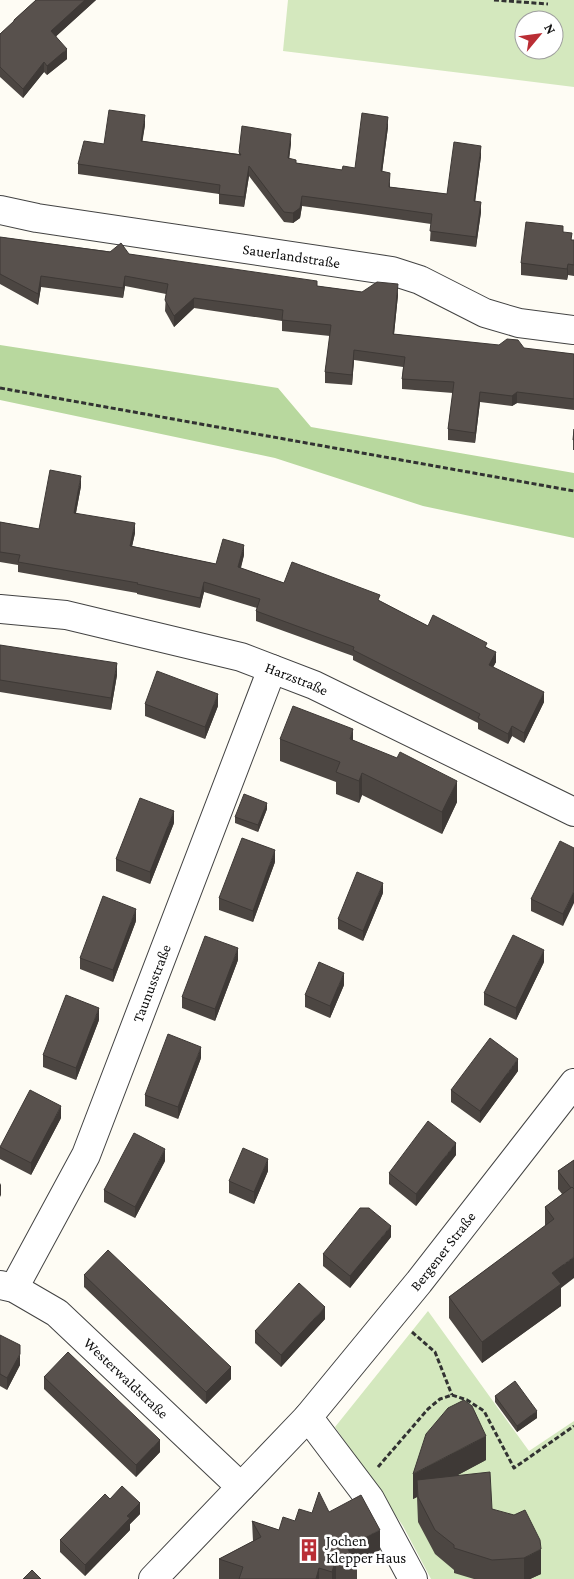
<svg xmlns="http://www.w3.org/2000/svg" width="574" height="1579" font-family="'Crimson Pro',serif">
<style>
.green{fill:#d4e8be;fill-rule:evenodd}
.forest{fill:#b8d89e}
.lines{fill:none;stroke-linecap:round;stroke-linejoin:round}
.minor-casing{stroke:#434343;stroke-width:30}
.tertiary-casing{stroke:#434343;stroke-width:30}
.path{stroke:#323232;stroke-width:3;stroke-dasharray:5 2.5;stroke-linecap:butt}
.minor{stroke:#fff;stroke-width:28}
.tertiary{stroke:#fff;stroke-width:28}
.wall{fill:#4c4642}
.shaded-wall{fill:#3e3936}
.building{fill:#58514d;stroke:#3e3936}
.labels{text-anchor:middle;stroke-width:5;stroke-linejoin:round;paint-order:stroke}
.street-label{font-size:15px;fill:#101010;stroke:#fff}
.poi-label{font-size:15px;fill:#101010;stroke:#fff;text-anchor:start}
</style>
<rect width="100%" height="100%" fill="#fefcf4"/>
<!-- green -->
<path class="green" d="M 288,0 L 574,0 L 574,87 L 283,51 ZM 524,20 L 554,20 L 554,50 L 524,50 Z
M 428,1311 L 529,1451 L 574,1421 L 574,1579 L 431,1579 L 403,1526 L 335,1427 Z"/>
<!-- forest -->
<path class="forest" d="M 0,345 L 278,388 L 311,427 L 574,473 L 574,538 L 423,506 L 275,458 L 0,400 Z"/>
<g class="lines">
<defs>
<g id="minor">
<path id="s1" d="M 0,210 L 37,218 L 392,271 L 420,280 L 485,313 L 519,323 L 574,330"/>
<path id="s2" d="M 0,609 L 66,615 L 241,657 L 314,685 L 574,812"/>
<path id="s3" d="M 0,1285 L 14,1288 L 57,1313 L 241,1487"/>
<path id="s4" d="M 14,1288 L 86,1155 L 272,669"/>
<path d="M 308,1417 L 370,1499 L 413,1579"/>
</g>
<g id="tertiary">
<path id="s5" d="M 153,1579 L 308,1417 L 419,1282 L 574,1083"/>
</g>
</defs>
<!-- minor casing -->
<use href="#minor" class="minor-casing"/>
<!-- tertiary casing -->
<use href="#tertiary" class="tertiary-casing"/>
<!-- path -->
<path class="path" d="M 494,0 L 548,4
M 0,388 L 574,491
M 412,1332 L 435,1352 L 452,1395
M 378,1467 L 428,1409 L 440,1399 L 452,1395 L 467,1400 L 484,1411 L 514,1468 L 574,1426"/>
<!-- minor -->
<use href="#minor" class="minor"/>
<!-- tertiary -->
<use href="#tertiary" class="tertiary"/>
</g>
<!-- wall -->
<path class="wall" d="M 36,0 L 96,0 L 56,36 L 67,59 L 47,75 L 44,72 L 23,98 L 0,77 L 0,34 L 14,22 L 14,20 Z
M 145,125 L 142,141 L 239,154 L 239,152 L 291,143 L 289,159 L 296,163 L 342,170 L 355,168 L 388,127 L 382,172 L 390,183 L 390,187 L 447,194 L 481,156 L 475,201 L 481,212 L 476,247 L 430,241 L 431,224 L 361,214 L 302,206 L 300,218 L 293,223 L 284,222 L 249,176 L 244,207 L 219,204 L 219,194 L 78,174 L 78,164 L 104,144 Z
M 563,232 L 572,240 L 574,240 L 574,276 L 568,275 L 567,280 L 521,275 L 521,263 Z
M 0,237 L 129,254 L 317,286 L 362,292 L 398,295 L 394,334 L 574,354 L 574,410 L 517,403 L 512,406 L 480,402 L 475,443 L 448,440 L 448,429 L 453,393 L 402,389 L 402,379 L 403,367 L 354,360 L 352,385 L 325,383 L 325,372 L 330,336 L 282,331 L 282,321 L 194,308 L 174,327 L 165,311 L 166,294 L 125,286 L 123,298 L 41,287 L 38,305 L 0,284 Z
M 574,429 L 574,450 L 573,450 L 573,440 Z
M 81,486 L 76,513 L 135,533 L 132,546 L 216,564 L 244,555 L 241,568 L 284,583 L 380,601 L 428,626 L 487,647 L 496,662 L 493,667 L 544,702 L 524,743 L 512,736 L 508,744 L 478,729 L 478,723 L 353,660 L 353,656 L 256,621 L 256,611 L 257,608 L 204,592 L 200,608 L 137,594 L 137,593 L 18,572 L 18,565 L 0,562 L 0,522 L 39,529 Z
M 0,645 L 117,675 L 111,710 L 0,692 Z
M 145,704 L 218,706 L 205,739 L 145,716 Z
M 280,739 L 353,740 L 457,802 L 442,834 L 362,795 L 359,803 L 336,794 L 336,782 L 280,761 Z
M 267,809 L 258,832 L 235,823 L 235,817 Z
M 174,823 L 150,884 L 116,871 L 116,859 Z
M 574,848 L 563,926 L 531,911 L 531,899 Z
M 275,862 L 253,922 L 219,910 L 219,898 Z
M 383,893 L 363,941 L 338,929 L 338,919 Z
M 136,921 L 113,982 L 80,969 L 80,958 Z
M 238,960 L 215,1021 L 182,1008 L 182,997 Z
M 544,962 L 516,1020 L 484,1005 L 484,993 Z
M 344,985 L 330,1018 L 305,1007 L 305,995 Z
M 99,1020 L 76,1080 L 43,1067 L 43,1055 Z
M 201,1058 L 178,1119 L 145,1106 L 145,1095 Z
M 518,1071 L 480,1123 L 451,1102 L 451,1090 Z
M 61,1118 L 31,1175 L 0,1159 L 0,1147 Z
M 456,1155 L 416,1206 L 389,1184 L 389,1173 Z
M 574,1160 L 561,1288 L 561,1306 L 482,1363 L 449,1318 L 449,1297 L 545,1226 L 545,1207 L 562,1194 L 558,1189 L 558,1171 Z
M 165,1161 L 135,1218 L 104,1202 L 104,1190 Z
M 268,1171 L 254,1204 L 229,1193 L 229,1181 Z
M 391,1237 L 350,1288 L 323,1266 L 323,1254 Z
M 84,1275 L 231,1379 L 206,1404 L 84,1287 Z
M 325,1319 L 281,1367 L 255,1343 L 255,1331 Z
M 0,1335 L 20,1365 L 7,1390 L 0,1386 Z
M 44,1377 L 160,1452 L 136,1477 L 44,1389 Z
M 495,1396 L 537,1418 L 517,1432 L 495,1402 Z
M 486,1460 L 458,1475 L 492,1509 L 541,1574 L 530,1579 L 474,1579 L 454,1573 L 454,1570 L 435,1554 L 418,1522 L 417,1497 L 413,1499 L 413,1474 Z
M 110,1499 L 140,1514 L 130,1524 L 130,1530 L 85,1576 L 60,1552 L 60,1540 Z
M 329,1512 L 380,1550 L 355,1563 L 357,1567 L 357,1579 L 219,1579 L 219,1559 L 253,1541 L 252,1521 L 279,1530 L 312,1513 Z"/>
<!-- shaded-wall -->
<path class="shaded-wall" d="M 85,0 L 96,0 L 51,41 L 51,31 Z
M 67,49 L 67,59 L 47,75 L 47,66 Z
M 44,62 L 44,72 L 23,98 L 23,89 Z
M 145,115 L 145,125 L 141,151 L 141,141 Z
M 388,117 L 388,127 L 381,181 L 381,171 Z
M 291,134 L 291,143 L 288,168 L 288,158 Z
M 481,146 L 481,156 L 474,211 L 474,201 Z
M 249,166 L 249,176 L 244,207 L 244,197 Z
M 302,196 L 302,206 L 300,218 L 293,223 L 293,213 Z
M 481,202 L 481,212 L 476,247 L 476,237 Z
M 568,264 L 568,275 L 567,280 L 567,269 Z
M 41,276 L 41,287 L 38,305 L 38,294 Z
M 125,276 L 125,286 L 123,298 L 123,288 Z
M 398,284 L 398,295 L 393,344 L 393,334 Z
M 194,298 L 194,308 L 174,327 L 174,316 Z
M 354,350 L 354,360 L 352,385 L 352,375 Z
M 480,392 L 480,402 L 475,443 L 475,433 Z
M 517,392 L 517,403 L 512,406 L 512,396 Z
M 81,476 L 81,486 L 74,523 L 74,513 Z
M 135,523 L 135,533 L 130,556 L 130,546 Z
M 244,545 L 244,555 L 238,577 L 238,567 Z
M 204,582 L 204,592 L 200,608 L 200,598 Z
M 496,652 L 496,662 L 489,675 L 489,665 Z
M 117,663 L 117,675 L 111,710 L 111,698 Z
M 544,692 L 544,702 L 524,743 L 524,733 Z
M 218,694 L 218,706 L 205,739 L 205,727 Z
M 512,726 L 512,736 L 508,744 L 508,734 Z
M 353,729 L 353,751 L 350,739 Z
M 362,773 L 362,795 L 359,803 L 359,781 Z
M 457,781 L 457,802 L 442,834 L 442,812 Z
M 267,803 L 267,809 L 258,832 L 258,825 Z
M 174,811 L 174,823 L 150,884 L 150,872 Z
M 275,850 L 275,862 L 253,922 L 253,911 Z
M 383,883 L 383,893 L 363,941 L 363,931 Z
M 574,891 L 574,903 L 563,926 L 563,914 Z
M 136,909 L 136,921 L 113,982 L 113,970 Z
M 238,948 L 238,960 L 215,1021 L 215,1009 Z
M 544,950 L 544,962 L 516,1020 L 516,1008 Z
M 344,973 L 344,985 L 330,1018 L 330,1006 Z
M 99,1008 L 99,1020 L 76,1080 L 76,1068 Z
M 201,1047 L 201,1058 L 178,1119 L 178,1107 Z
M 518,1059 L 518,1071 L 480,1123 L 480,1111 Z
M 61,1106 L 61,1118 L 31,1175 L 31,1163 Z
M 456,1143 L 456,1155 L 416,1206 L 416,1194 Z
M 165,1149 L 165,1161 L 135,1218 L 135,1207 Z
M 268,1159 L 268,1171 L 254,1204 L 254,1192 Z
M 1,1183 L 1,1195 L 0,1197 L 0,1185 Z
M 391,1226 L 391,1237 L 350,1288 L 350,1276 Z
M 574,1257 L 574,1278 L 561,1288 L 561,1306 L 482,1363 L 482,1342 L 552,1273 Z
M 325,1307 L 325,1319 L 281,1367 L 281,1355 Z
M 20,1354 L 20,1365 L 7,1390 L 7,1378 Z
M 231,1367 L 231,1379 L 206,1404 L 206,1392 Z
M 537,1411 L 537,1418 L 517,1432 L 517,1426 Z
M 486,1436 L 486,1460 L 418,1496 L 417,1480 L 417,1497 L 413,1499 L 413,1474 Z
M 160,1440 L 160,1452 L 136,1477 L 136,1465 Z
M 140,1503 L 140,1514 L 130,1524 L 130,1530 L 85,1576 L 85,1565 L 127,1516 Z
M 380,1530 L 380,1550 L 351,1565 L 347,1547 Z
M 541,1549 L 541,1574 L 530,1579 L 524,1579 L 524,1558 Z
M 336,1559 L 336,1579 L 332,1579 L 332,1572 Z
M 319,1568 L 319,1579 L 316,1579 Z"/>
<!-- building -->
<path class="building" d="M 36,0 L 85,0 L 51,31 L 67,49 L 47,66 L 44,62 L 23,89 L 0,67 L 0,34 L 14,21 L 14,20 Z
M 109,110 L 145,115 L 141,141 L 241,155 L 239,152 L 242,126 L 291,134 L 288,158 L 296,160 L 296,163 L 342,170 L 343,166 L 355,168 L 362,113 L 388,117 L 381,171 L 390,173 L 389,187 L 447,194 L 454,142 L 481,146 L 474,201 L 481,202 L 476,237 L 430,231 L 432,214 L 361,204 L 302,196 L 300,208 L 293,213 L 284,212 L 249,166 L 244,197 L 219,194 L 220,185 L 78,164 L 84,141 L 104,144 Z
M 526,222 L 563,226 L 563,232 L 572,233 L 571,240 L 574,240 L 574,265 L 568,264 L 567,269 L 521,263 Z
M 0,237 L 110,252 L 121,243 L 129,254 L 317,281 L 317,286 L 362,292 L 377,282 L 398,284 L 393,334 L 499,345 L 507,339 L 518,340 L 524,348 L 574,354 L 574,399 L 517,392 L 512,396 L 480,392 L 475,433 L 448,429 L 454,382 L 402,379 L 405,357 L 354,350 L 352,375 L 325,372 L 331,325 L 282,320 L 283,310 L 194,298 L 174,316 L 165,300 L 168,284 L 125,276 L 123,288 L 41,276 L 38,294 L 0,274 Z
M 574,429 L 574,440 L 573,440 Z
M 50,470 L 81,476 L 74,513 L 135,523 L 130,546 L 216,564 L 223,539 L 244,545 L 238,567 L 284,583 L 292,562 L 380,595 L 378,600 L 428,626 L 433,615 L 487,643 L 485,647 L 496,652 L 489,665 L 544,692 L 524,733 L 512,726 L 508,734 L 478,718 L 480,714 L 353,650 L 354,647 L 256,611 L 260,599 L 204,582 L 200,598 L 137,584 L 138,583 L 18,562 L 20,555 L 0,552 L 0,522 L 39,529 Z
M 0,645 L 117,663 L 111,698 L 0,680 Z
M 157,671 L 218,694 L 205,727 L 145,704 Z
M 293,706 L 353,729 L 350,739 L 397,758 L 400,752 L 457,781 L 442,812 L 362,773 L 359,781 L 336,772 L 340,762 L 280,739 Z
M 244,794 L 267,803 L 258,825 L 235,817 Z
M 140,798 L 174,811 L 150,872 L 116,859 Z
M 242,838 L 275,850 L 253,911 L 219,898 Z
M 560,841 L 574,848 L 574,891 L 563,914 L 531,899 Z
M 357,872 L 383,883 L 363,931 L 338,919 Z
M 103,896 L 136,909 L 113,970 L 80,958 Z
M 513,935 L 544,950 L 516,1008 L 484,993 Z
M 205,936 L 238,948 L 215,1009 L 182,997 Z
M 319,962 L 344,973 L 330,1006 L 305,995 Z
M 66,995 L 99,1008 L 76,1068 L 43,1055 Z
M 168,1034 L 201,1047 L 178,1107 L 145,1095 Z
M 490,1038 L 518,1059 L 480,1111 L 451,1090 Z
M 30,1090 L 61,1106 L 31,1163 L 0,1147 Z
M 428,1121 L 456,1143 L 416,1194 L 389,1173 Z
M 134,1133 L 165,1149 L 135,1207 L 104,1190 Z
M 243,1148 L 268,1159 L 254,1192 L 229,1181 Z
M 574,1160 L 574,1189 L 572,1187 L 571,1188 L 558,1171 Z
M 572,1187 L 574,1189 L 574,1257 L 552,1273 L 561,1284 L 482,1342 L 449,1297 L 554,1219 L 545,1207 Z
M 360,1208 L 369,1208 L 391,1226 L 350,1276 L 323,1254 Z
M 108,1250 L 231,1367 L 206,1392 L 84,1275 Z
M 299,1283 L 325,1307 L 281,1355 L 255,1331 Z
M 0,1335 L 20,1345 L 20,1354 L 7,1378 L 0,1374 Z
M 68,1352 L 160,1440 L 136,1465 L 44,1377 Z
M 515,1381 L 537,1411 L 517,1426 L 495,1396 Z
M 464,1400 L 472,1406 L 486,1436 L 413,1474 L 426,1434 L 448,1408 Z
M 490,1472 L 492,1509 L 514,1515 L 525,1510 L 540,1540 L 541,1549 L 524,1558 L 492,1560 L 454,1548 L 454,1545 L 435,1530 L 418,1497 L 417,1480 Z
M 122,1486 L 140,1503 L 127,1516 L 130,1518 L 85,1565 L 60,1540 L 105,1494 L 110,1499 Z
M 319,1492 L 329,1512 L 361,1495 L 380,1530 L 347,1547 L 357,1567 L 336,1559 L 332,1572 L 319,1568 L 316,1579 L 239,1579 L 243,1567 L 219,1559 L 261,1537 L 252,1521 L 279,1530 L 283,1517 L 295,1521 L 299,1509 L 312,1513 Z
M 32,1570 L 41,1579 L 23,1579 Z"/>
<!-- icons -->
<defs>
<symbol id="building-bare" viewBox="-9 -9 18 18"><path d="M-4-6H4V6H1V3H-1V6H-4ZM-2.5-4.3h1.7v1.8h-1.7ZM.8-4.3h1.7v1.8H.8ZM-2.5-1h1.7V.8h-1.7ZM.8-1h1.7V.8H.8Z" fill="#ba2e35" stroke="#fff" stroke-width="2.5" paint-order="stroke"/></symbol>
</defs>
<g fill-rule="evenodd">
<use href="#building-bare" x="293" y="1534" width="32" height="32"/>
</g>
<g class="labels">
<!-- street labels -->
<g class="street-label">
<text dy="5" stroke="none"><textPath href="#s1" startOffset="295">Sauerlandstraße</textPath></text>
<text dy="5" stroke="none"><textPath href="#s2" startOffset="306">Harzstraße</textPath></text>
<text dy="5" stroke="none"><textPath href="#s4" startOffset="335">Taunusstraße</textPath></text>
<text dy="5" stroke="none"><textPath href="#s5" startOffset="438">Bergener Straße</textPath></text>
<text dy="5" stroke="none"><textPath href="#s3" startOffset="159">Westerwaldstraße</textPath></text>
</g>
<!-- poi labels -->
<g class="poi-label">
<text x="326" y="1546">Jochen<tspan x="326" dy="17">Klepper Haus</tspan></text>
</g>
</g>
<!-- north arrow -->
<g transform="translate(539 35) rotate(61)"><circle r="24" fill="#ffffff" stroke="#9f9f9f"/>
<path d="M0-4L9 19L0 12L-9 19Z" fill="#ba2e35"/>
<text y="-8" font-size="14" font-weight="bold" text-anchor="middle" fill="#101010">N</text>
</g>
</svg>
